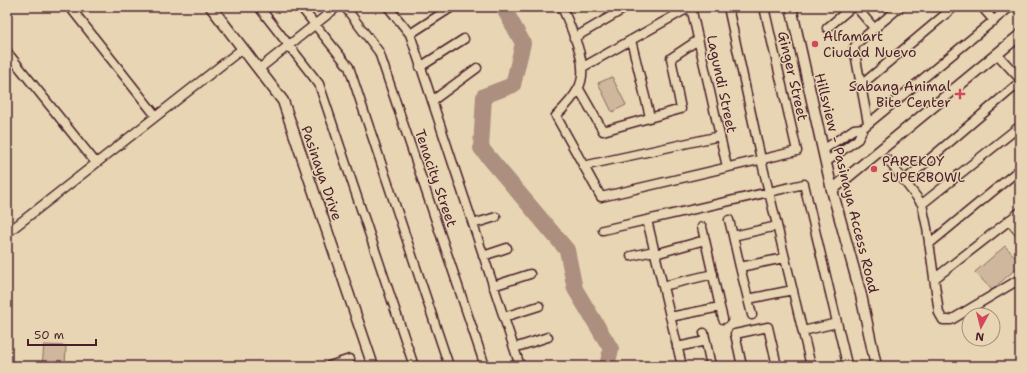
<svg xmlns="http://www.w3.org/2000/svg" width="1027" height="373" font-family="'Shantell Sans',sans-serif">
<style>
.green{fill:#ceb79d;stroke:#8c6b64}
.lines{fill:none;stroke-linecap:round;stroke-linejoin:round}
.river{stroke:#ac8f7f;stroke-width:16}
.minor-casing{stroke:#4a1f2b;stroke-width:11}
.tertiary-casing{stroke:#4a1f2b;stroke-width:13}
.minor{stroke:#e7d5b3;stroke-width:8}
.tertiary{stroke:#e7d5b3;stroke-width:10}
.poi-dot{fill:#d1495b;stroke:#e7d5b3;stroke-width:1.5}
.labels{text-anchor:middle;stroke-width:3;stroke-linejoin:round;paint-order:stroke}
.poi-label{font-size:14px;fill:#4a1f2b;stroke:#e7d5b3;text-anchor:start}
.street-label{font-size:14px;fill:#4a1f2b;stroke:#e7d5b3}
</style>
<rect width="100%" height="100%" fill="#e7d5b3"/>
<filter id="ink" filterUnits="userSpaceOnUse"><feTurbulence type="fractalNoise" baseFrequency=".025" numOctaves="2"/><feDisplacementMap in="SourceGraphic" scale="8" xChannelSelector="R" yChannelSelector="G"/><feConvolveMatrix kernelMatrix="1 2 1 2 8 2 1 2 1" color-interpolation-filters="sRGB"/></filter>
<g filter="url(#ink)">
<!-- green -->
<path class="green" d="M 612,77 L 626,105 L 612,112 L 598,83 Z
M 1005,246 L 1020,262 L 1020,265 L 992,290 L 975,272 Z
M 44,345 L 66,346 L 65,366 L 42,366 Z"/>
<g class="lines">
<!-- river -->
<path class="river" d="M 503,7 L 523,43 L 513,85 L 484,96 L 481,148 L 567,250 L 575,289 L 611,349 L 607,366"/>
<defs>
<path id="minor" d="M 70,7 L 156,116
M 259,7 L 319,84 L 414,366
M 301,7 L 349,67 L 449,366
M 345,7 L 379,52 L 485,366
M 388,7 L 410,34 L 520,366
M 562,7 C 571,29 591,67 578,89 C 573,99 564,108 556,116 L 601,197 L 797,151 L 764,7
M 691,7 L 727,167
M 728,7 L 761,159 L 811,366
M 856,7 L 874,28
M 982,7 L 994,21
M 827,28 L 852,7
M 410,34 L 452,7
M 574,38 L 627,7
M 631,40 L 650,117
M 7,52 L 96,163
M 997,54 L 1020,79
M 420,67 L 464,39
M 583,67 L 690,7
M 259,69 L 337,7
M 860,86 L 954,7
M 579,89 L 603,131 L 681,109 L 671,58 L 698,40
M 432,101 L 477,68
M 868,123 L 854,48 L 857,43 L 900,7
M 823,150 L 854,129 L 863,128
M 888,160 L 922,204 L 927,228 L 939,313 L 943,320 L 951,320 L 1020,279
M 826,162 L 858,139 L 863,128 L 1010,7
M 583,166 L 720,136
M 905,180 L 1020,82
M 922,204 L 1020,126
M 647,220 L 682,366
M 729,220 L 733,236
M 1009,220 L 1020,233
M 473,224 L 496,217
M 777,226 L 733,236 L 740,267 L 784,258
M 702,227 L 705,240
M 603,230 L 804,184 L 846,360
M 7,233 L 242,49
M 929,244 L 1020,169
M 655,254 L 705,240 L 720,307 L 670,317
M 483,256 L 507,248
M 631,256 L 654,251
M 740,267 L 748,299 L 793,290
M 934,279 L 1020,212
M 493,286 L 530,274
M 663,286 L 713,274
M 748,299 L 752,315
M 720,307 L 723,319
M 504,317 L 539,306
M 803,331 L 837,323
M 704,333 L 711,366
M 677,347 L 706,341
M 514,348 L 548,337
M 329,366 L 350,359
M 742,366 L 735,334 L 768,327 L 777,366"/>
<path id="tertiary" d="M 211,7 L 283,101 L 373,366
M 791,7 L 832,190 L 861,295 L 876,366
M 832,190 L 1020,35"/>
</defs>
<!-- minor casing -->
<use href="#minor" class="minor-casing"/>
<!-- tertiary casing -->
<use href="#tertiary" class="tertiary-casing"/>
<!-- minor -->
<use href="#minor" class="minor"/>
<!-- tertiary -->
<use href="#tertiary" class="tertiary"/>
</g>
</g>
<!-- markers -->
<g class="poi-dot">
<circle cx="815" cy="44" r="4"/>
<path d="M958 88h4v4h4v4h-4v4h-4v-4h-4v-4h4z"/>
<circle cx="874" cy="169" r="4"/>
</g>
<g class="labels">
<!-- poi labels -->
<g class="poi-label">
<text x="823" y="41">Alfamart<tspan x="823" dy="16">Ciudad Nuevo</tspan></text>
<text x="951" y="91" text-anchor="end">Sabang Animal<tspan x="951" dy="16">Bite Center</tspan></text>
<text x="882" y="166">PAREKOY<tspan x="882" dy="16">SUPERBOWL</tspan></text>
</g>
<!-- street labels -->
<g class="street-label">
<text transform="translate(793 76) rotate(77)" y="5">Ginger Street</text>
<text transform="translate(722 84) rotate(78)" y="5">Lagundi Street</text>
<text transform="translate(322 173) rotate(71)" y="5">Pasinaya Drive</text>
<text transform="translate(436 178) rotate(71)" y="5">Tenacity Street</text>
<text transform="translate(847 183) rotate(76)" y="5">Hillsview - Pasinaya Access Road</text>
</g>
</g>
<!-- margin -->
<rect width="1027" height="373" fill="none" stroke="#e7d5b3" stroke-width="24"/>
<rect x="12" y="12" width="1003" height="349" fill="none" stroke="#4a1f2b" stroke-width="1.5" filter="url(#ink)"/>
<!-- north arrow -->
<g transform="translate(981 327) rotate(187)"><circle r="19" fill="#e7d5b3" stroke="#a88c7d"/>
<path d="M0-3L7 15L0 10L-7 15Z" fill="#d1495b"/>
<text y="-6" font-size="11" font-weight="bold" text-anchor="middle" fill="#4a1f2b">N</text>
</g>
<!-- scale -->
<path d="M28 339v6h68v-6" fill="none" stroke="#4a1f2b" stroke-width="2"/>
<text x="34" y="339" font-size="12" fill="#4a1f2b" stroke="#e7d5b3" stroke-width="3" paint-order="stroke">50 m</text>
</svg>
